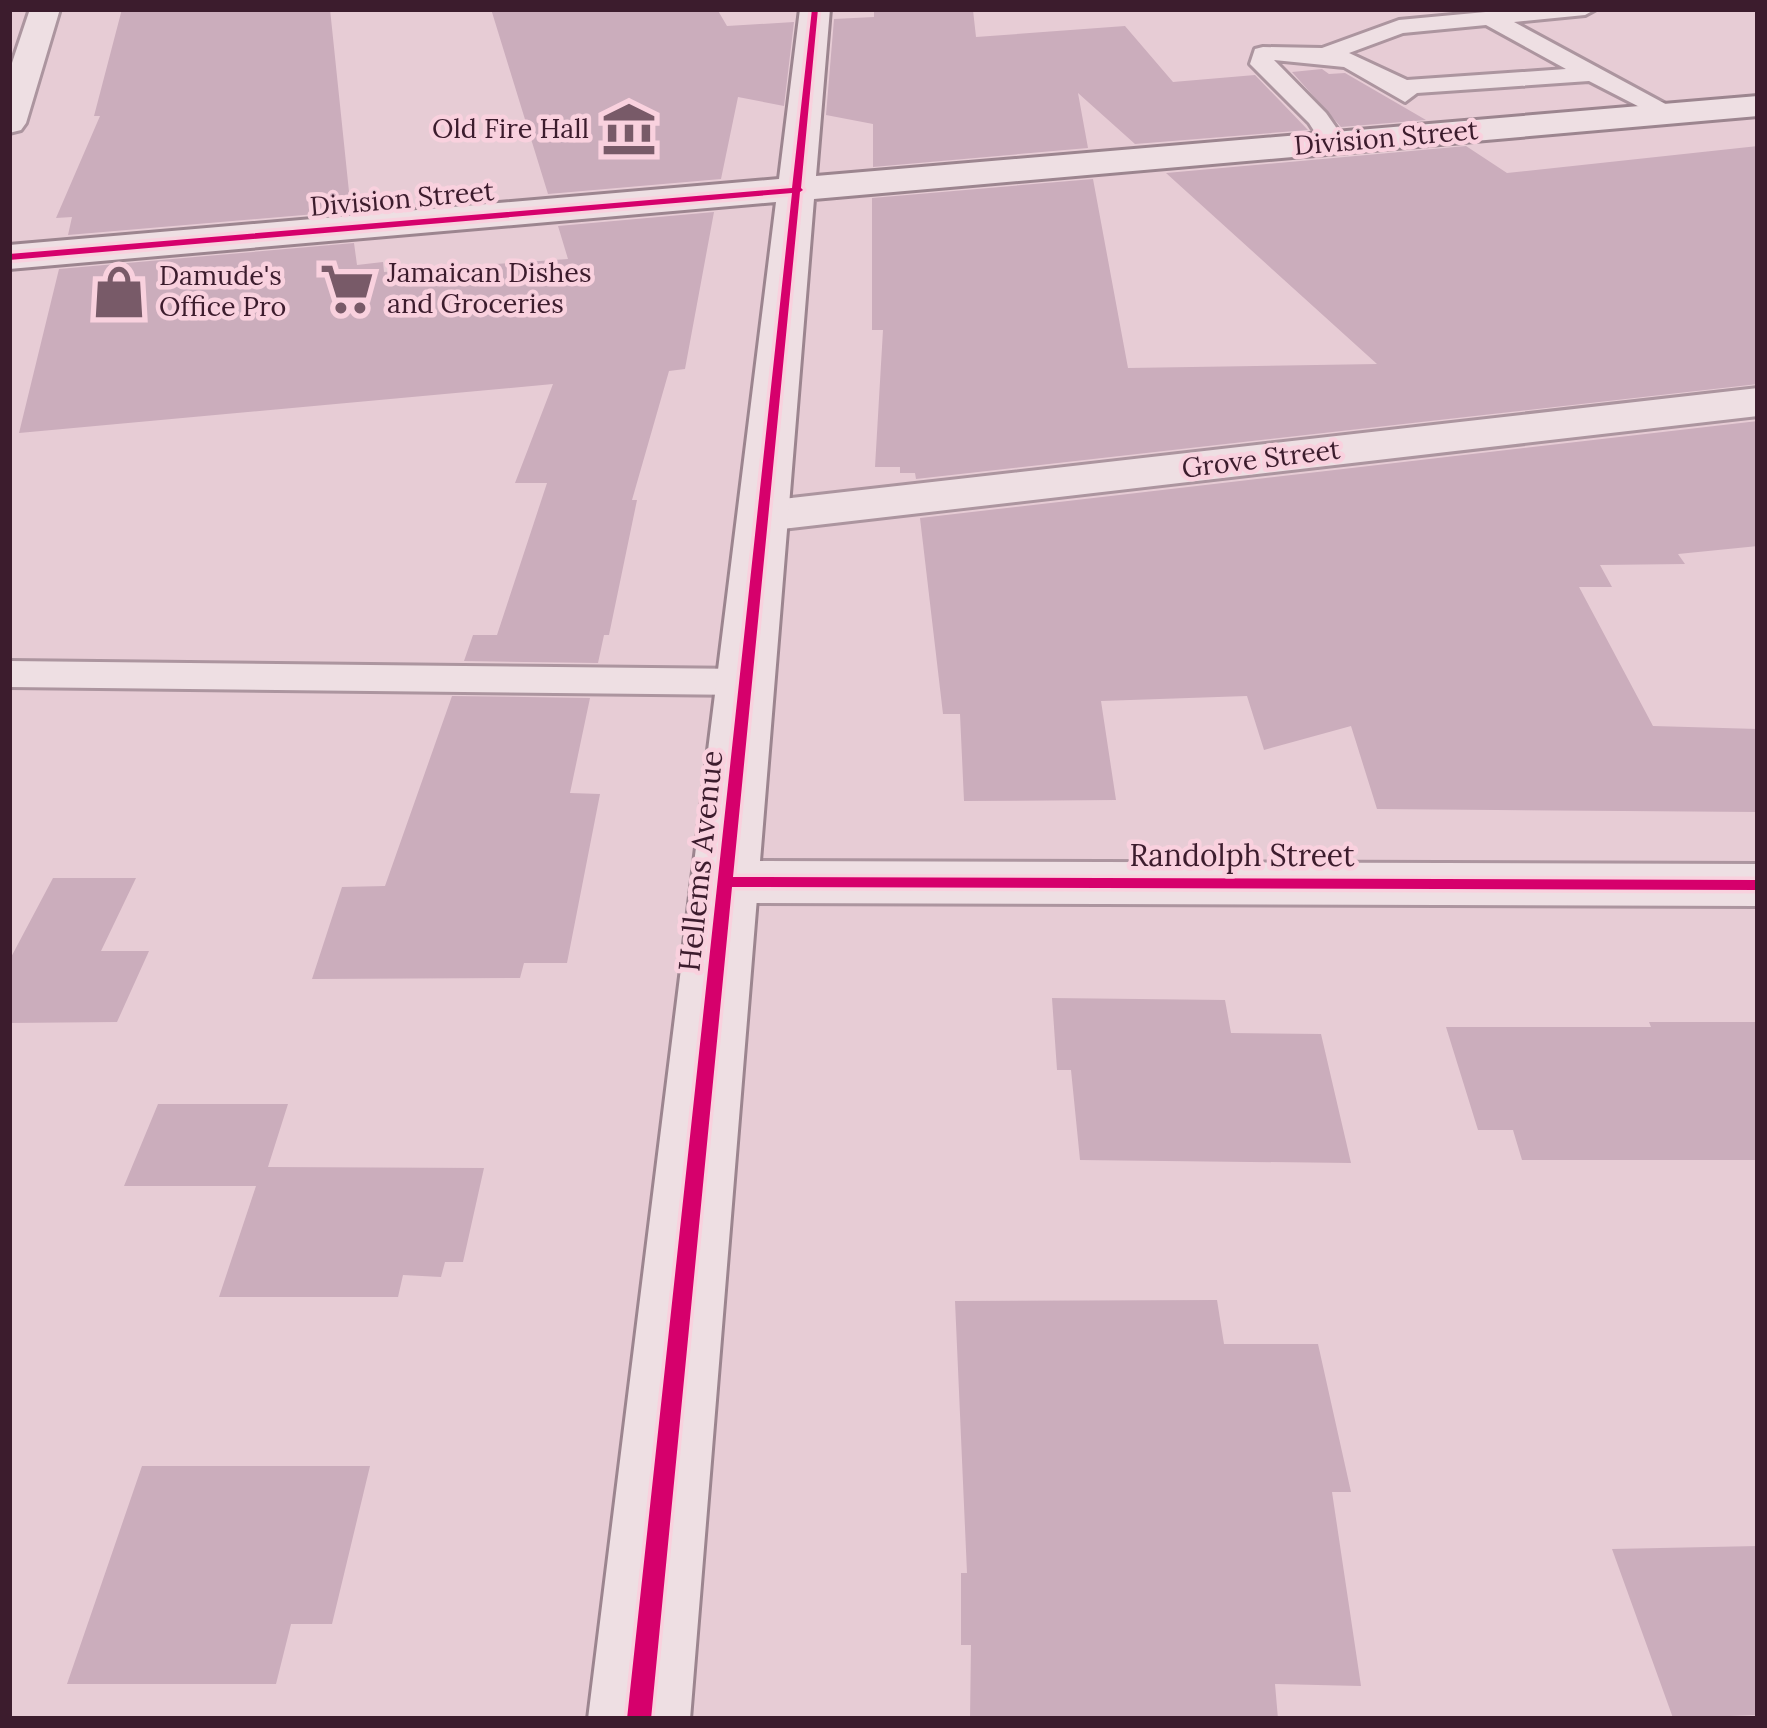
<svg xmlns="http://www.w3.org/2000/svg" width="1767" height="1728" font-family="Lora,serif">
<style>
.building{fill:#cbadbc}
.lines{fill:none;stroke-linecap:round;stroke-linejoin:round}
.lane-casing{stroke:#ac959f;stroke-width:6}
.street-casing{stroke:#ac959f;stroke-width:6}
.secondary-casing{stroke:#9c858f;stroke-width:6}
.lane{fill:#eedfe3;fill-rule:evenodd}
.street{fill:#eedfe3;fill-rule:evenodd}
.secondary{fill:#eedfe3;fill-rule:evenodd}
.cycleway-casing{stroke:#f9d1de;stroke-width:7}
.cycleway{fill:#d6006c;fill-rule:evenodd}
.labels{text-anchor:middle;stroke-width:9;stroke-linejoin:round;paint-order:stroke}
.far-poi-label{font-size:27px;fill:#3c1c2d;stroke:#f9d1de;text-anchor:start}
.far-street-label{font-size:27px;fill:#3c1c2d;stroke:#f9d1de}
.street-label{font-size:30px;fill:#3c1c2d;stroke:#f9d1de}
</style>
<rect width="100%" height="100%" fill="#e7ccd5"/>
<!-- building -->
<path class="building" d="M 122,9 L 330,9 L 351,211 L 68,235 L 72,217 L 56,218 L 100,116 L 94,116 Z
M 491,9 L 717,9 L 727,26 L 794,22 L 784,106 L 738,97 L 721,179 L 548,194 Z
M 874,9 L 973,10 L 976,37 L 1125,26 L 1173,82 L 1255,75 L 1308,130 L 1135,144 L 1078,93 L 1088,148 L 873,167 L 873,124 L 826,115 L 834,19 L 874,17 Z
M 1322,69 L 1329,74 L 1345,73 L 1426,120 L 1341,127 L 1292,72 Z
M 1466,146 L 1507,173 L 1758,146 L 1758,384 L 916,479 L 915,473 L 900,473 L 900,467 L 875,467 L 883,330 L 872,330 L 872,198 L 1093,179 L 1128,368 L 1377,364 L 1166,173 Z
M 714,212 L 685,369 L 669,371 L 632,500 L 637,500 L 609,635 L 604,635 L 598,663 L 464,661 L 473,635 L 497,635 L 547,483 L 515,483 L 553,384 L 19,433 L 59,269 L 354,243 L 357,265 L 383,262 L 384,272 L 568,259 L 558,226 Z
M 1758,421 L 1758,546 L 1678,554 L 1685,564 L 1600,565 L 1612,587 L 1579,587 L 1653,726 L 1758,729 L 1758,812 L 1377,809 L 1351,726 L 1264,750 L 1247,696 L 1101,701 L 1116,800 L 964,801 L 960,714 L 943,714 L 920,518 Z
M 452,696 L 590,698 L 570,793 L 600,794 L 567,963 L 524,963 L 520,978 L 312,979 L 342,887 L 385,886 Z
M 53,878 L 136,878 L 101,951 L 149,951 L 117,1022 L 9,1023 L 9,961 Z
M 1052,998 L 1225,1000 L 1231,1033 L 1321,1034 L 1351,1163 L 1080,1160 L 1071,1070 L 1057,1070 Z
M 1649,1022 L 1758,1022 L 1758,1160 L 1522,1160 L 1513,1130 L 1478,1130 L 1446,1027 L 1651,1027 Z
M 158,1104 L 288,1104 L 268,1167 L 484,1168 L 463,1262 L 445,1262 L 441,1277 L 403,1275 L 398,1297 L 219,1297 L 256,1186 L 124,1186 Z
M 1217,1300 L 1224,1344 L 1318,1344 L 1351,1492 L 1332,1492 L 1361,1686 L 1275,1684 L 1278,1719 L 970,1719 L 971,1645 L 961,1645 L 961,1573 L 967,1573 L 955,1301 Z
M 142,1466 L 370,1466 L 332,1624 L 291,1624 L 276,1684 L 67,1684 Z
M 1758,1546 L 1758,1715 L 1673,1718 L 1612,1549 Z"/>
<g class="lines">
<defs>
<path id="lane" d="M 1518,9 L 1596,9 L 1585,15 L 1514,22 L 1684,114 L 1681,119 L 1663,119 L 1589,81 L 1417,93 L 1405,102 L 1344,67 L 1274,60 L 1326,113 L 1347,143 L 1334,151 L 1325,148 L 1309,123 L 1250,64 L 1255,49 L 1263,47 L 1322,48 L 1399,20 ZM 1486,25 L 1566,69 L 1407,80 L 1349,53 L 1403,33 Z
M 9,661 L 747,669 L 762,673 L 768,682 L 762,691 L 747,695 L 9,687 Z"/>
<path id="street" d="M 30,9 L 60,9 L 26,123 L 21,130 L 9,133 L 9,72 Z
M 1758,388 L 1758,416 L 765,531 L 747,527 L 739,516 L 747,505 L 765,501 Z
M 726,861 L 1758,864 L 1758,906 L 726,903 L 702,897 L 693,882 L 702,867 Z"/>
<path id="secondary" d="M 800,9 L 830,9 L 816,176 L 1758,96 L 1758,116 L 814,199 L 690,1719 L 588,1719 L 776,202 L 9,269 L 9,245 L 779,179 Z"/>
</defs>
<!-- lane casing -->
<use href="#lane" class="lane-casing"/>
<!-- street casing -->
<use href="#street" class="street-casing"/>
<!-- secondary casing -->
<use href="#secondary" class="secondary-casing"/>
<!-- lane -->
<use href="#lane" class="lane"/>
<!-- street -->
<use href="#street" class="street"/>
<!-- secondary -->
<use href="#secondary" class="secondary"/>
<defs>
<path id="cycleway" d="M 812,9 L 818,9 L 801,188 L 803,190 L 800,192 L 733,877 L 1758,880 L 1758,890 L 732,887 L 651,1719 L 627,1719 L 792,193 L 9,260 L 9,254 L 792,188 Z"/>
</defs>
<!-- cycleway casing -->
<use href="#cycleway" class="cycleway-casing"/>
<!-- cycleway -->
<use href="#cycleway" class="cycleway"/>
</g>
<!-- icons -->
<defs>
<symbol id="museum-bare" viewBox="-9 -9 18 18"><path d="M0-6L6-3V-2H-6V-3ZM-5-1h2V3h-2ZM-1-1h2V3h-2ZM3-1h2V3H3ZM-6 4H6V6H-6Z" fill="#785a68" stroke="#f9d1de" stroke-width="2.5" paint-order="stroke"/></symbol>
<symbol id="supermarket-bare" viewBox="-9 -9 18 18"><path d="M-6-5.5h2.5l.6 2H6L4.5 2H-2.5L-4.4-4H-6ZM-1.5 3.2a1.3 1.3 0 1 0 .1 0ZM3 3.2a1.3 1.3 0 1 0 .1 0Z" fill="#785a68" stroke="#f9d1de" stroke-width="2.5" paint-order="stroke"/></symbol>
<symbol id="shop-bare" viewBox="-9 -9 18 18"><path d="M-5-2.5h2.3a2.7 3.5 0 0 1 5.4 0H5L5.5 6h-11ZM-1.5-2.5h3a1.5 2.3 0 0 0-3 0Z" fill="#785a68" stroke="#f9d1de" stroke-width="2.5" paint-order="stroke"/></symbol>
</defs>
<g fill-rule="evenodd">
<use href="#museum-bare" x="591" y="91" width="76" height="76"/>
<use href="#supermarket-bare" x="309" y="251" width="76" height="76"/>
<use href="#shop-bare" x="81" y="254" width="76" height="76"/>
</g>
<g class="labels">
<!-- far-poi labels -->
<g class="far-poi-label">
<text x="589" y="138" text-anchor="end">Old Fire Hall</text>
<text x="387" y="282">Jamaican Dishes<tspan x="387" dy="31">and Groceries</tspan></text>
<text x="159" y="285">Damude's<tspan x="159" dy="31">Office Pro</tspan></text>
</g>
<!-- far-street labels -->
<g class="far-street-label">
<text transform="translate(1386 138) rotate(-5)" y="9">Division Street</text>
<text transform="translate(402 199) rotate(-5)" y="9">Division Street</text>
<text transform="translate(1261 459) rotate(-7)" y="9">Grove Street</text>
</g>
<!-- street labels -->
<g class="street-label">
<text x="1242" y="866">Randolph Street</text>
<text transform="translate(701 861) rotate(-84)" y="10">Hellems Avenue</text>
</g>
</g>
<!-- border -->
<rect width="1767" height="1728" fill="none" stroke="#3c1c2d" stroke-width="24"/>
</svg>
